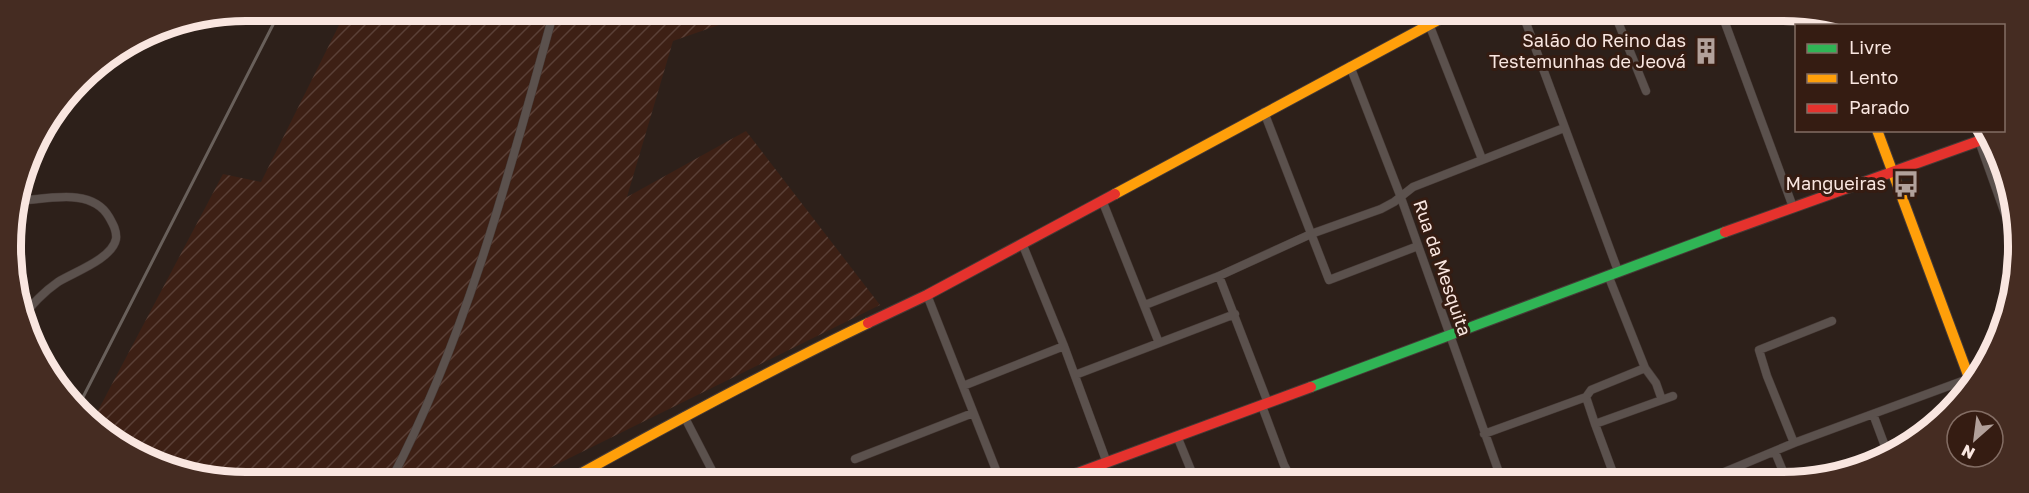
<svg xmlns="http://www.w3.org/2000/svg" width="2029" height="493" font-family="'Golos Text',sans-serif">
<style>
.industrial{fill:url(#industrial-furrows)}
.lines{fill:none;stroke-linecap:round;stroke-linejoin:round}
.street-casing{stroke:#463a36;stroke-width:9}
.fast-casing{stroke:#463a36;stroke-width:12}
.slow-casing{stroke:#463a36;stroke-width:12}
.jam-casing{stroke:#463a36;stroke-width:12}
.street{stroke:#5b514d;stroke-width:8}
.fast{stroke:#30b455;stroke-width:10}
.slow{stroke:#ff9f0a;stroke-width:10}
.jam{stroke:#e5322d;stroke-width:10}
.rail{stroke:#69605b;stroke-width:3}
.labels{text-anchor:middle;stroke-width:6;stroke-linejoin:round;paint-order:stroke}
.poi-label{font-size:18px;fill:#f9e6e0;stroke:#351c12;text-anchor:end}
.street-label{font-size:18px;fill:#f9e6e0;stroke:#351c12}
.rim{fill:none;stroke:#f9e6e0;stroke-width:8}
</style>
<defs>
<pattern id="industrial-furrows" width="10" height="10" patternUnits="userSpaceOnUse" patternTransform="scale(1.5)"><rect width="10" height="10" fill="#3d2015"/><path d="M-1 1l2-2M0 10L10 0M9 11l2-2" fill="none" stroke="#5a4037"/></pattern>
</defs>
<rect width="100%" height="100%" fill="#2d201a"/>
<!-- industrial -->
<path class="industrial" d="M 346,11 L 759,11 L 673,41 L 627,197 L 746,131 L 880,305 L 525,480 L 215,480 L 129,451 L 93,420 L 223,174 L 261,182 Z"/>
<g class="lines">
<defs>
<path id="street" d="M 1522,12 L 1618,271
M 1614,12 L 1646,91
M 1721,12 L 1793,207
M 1429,24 L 1482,159
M 1350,66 L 1400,195 L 1502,481
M 1264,112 L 1329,280 L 1418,246
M 1979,141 L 2014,239
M 1102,200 L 1159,343
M 19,201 C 48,199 92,187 109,217 C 113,224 117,231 116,239 C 112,259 74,272 58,282 C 45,291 29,306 23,319
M 1022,243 L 1064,346 L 1107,463
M 1608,275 L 1645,368 L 1656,383 L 1662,400
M 1219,276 L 1268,403
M 927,295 L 1000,480
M 1145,305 L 1219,276 L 1311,234 L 1381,209 L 1394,202 L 1413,187 L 1564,128
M 1075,375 L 1235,314
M 963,386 L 1064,346
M 1586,397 L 1595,424 L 1673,396
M 1262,406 L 1284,465 L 1292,480
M 1873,414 L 1889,457
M 684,416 L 717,480
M 1595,424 L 1612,470
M 1484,434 L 1586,397 L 1591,390 L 1645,368
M 1177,436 L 1195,480
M 1794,443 L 1767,376 L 1759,350 L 1832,321
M 1775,452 L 1787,481
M 855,459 L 973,413
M 391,480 C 467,336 511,167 554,11
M 1703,481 L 1794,443 L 1976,376"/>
<path id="fast" d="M 1311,387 L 1725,232"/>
<path id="slow" d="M 1877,130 L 1971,383
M 1115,194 L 1453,12
M 569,480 C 668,425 766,372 868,323"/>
<path id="jam" d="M 1837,20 L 1838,26
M 34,144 L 36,140
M 1725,232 L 1987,138
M 868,323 L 927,295 L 1115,194
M 1059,480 L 1311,387"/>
</defs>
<!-- street casing -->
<use href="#street" class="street-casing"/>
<!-- fast casing -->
<use href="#fast" class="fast-casing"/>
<!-- slow casing -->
<use href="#slow" class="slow-casing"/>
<!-- jam casing -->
<use href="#jam" class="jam-casing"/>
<!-- street -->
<use href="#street" class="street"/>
<!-- fast -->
<use href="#fast" class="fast"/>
<!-- slow -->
<use href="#slow" class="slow"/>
<!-- jam -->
<use href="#jam" class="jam"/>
<!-- rail -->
<path class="rail" d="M 78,407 L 280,11"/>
</g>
<!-- icons -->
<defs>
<symbol id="building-bare" viewBox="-9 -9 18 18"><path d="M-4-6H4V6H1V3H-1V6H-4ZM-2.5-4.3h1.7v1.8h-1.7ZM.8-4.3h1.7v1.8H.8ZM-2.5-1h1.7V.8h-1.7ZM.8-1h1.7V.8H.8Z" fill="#b2a19b" stroke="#351c12" stroke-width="2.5" paint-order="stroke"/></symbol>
<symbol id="bus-bare" viewBox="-9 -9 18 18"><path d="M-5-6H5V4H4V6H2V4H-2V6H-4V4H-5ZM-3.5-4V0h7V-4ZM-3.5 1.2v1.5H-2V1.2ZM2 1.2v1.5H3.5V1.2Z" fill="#b2a19b" stroke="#351c12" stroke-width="2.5" paint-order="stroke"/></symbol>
</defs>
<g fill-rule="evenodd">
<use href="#building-bare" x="1687" y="32" width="38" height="38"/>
<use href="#bus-bare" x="1887" y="165" width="38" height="38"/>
</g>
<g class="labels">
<!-- poi labels -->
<g class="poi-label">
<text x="1686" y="47">Salão do Reino das<tspan x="1686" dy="21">Testemunhas de Jeová</tspan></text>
<text x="1886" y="190">Mangueiras</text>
</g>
<!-- street labels -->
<g class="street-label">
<text transform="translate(1442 268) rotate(71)" y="6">Rua da Mesquita</text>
</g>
</g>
<!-- crop -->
<path d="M0 0H2029V493H0ZM246 21H1783A225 225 0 0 1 2008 246V247A225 225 0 0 1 1783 472H246A225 225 0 0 1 21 247V246A225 225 0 0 1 246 21Z" fill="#452c22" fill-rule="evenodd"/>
<path class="rim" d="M246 21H1783A225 225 0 0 1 2008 246V247A225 225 0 0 1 1783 472H246A225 225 0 0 1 21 247V246A225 225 0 0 1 246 21Z"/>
<!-- legend -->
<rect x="1795" y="24" width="210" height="108" fill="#351c12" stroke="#836d64" stroke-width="1.5"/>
<rect x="1807" y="44" width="30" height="9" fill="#30b455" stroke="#836d64" stroke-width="1.5"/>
<text x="1849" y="54" font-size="18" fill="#f9e6e0">Livre</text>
<rect x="1807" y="74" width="30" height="9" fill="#ff9f0a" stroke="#836d64" stroke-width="1.5"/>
<text x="1849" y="84" font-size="18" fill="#f9e6e0">Lento</text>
<rect x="1807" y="104" width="30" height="9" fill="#e5322d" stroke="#836d64" stroke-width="1.5"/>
<text x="1849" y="114" font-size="18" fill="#f9e6e0">Parado</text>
<!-- north arrow -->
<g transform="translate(1975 439) rotate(208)"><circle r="28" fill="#351c12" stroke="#836d64" stroke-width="1.5"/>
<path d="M0-4.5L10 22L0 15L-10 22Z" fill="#b2a19b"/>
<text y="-9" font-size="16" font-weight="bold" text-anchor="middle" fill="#f9e6e0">N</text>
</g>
</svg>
